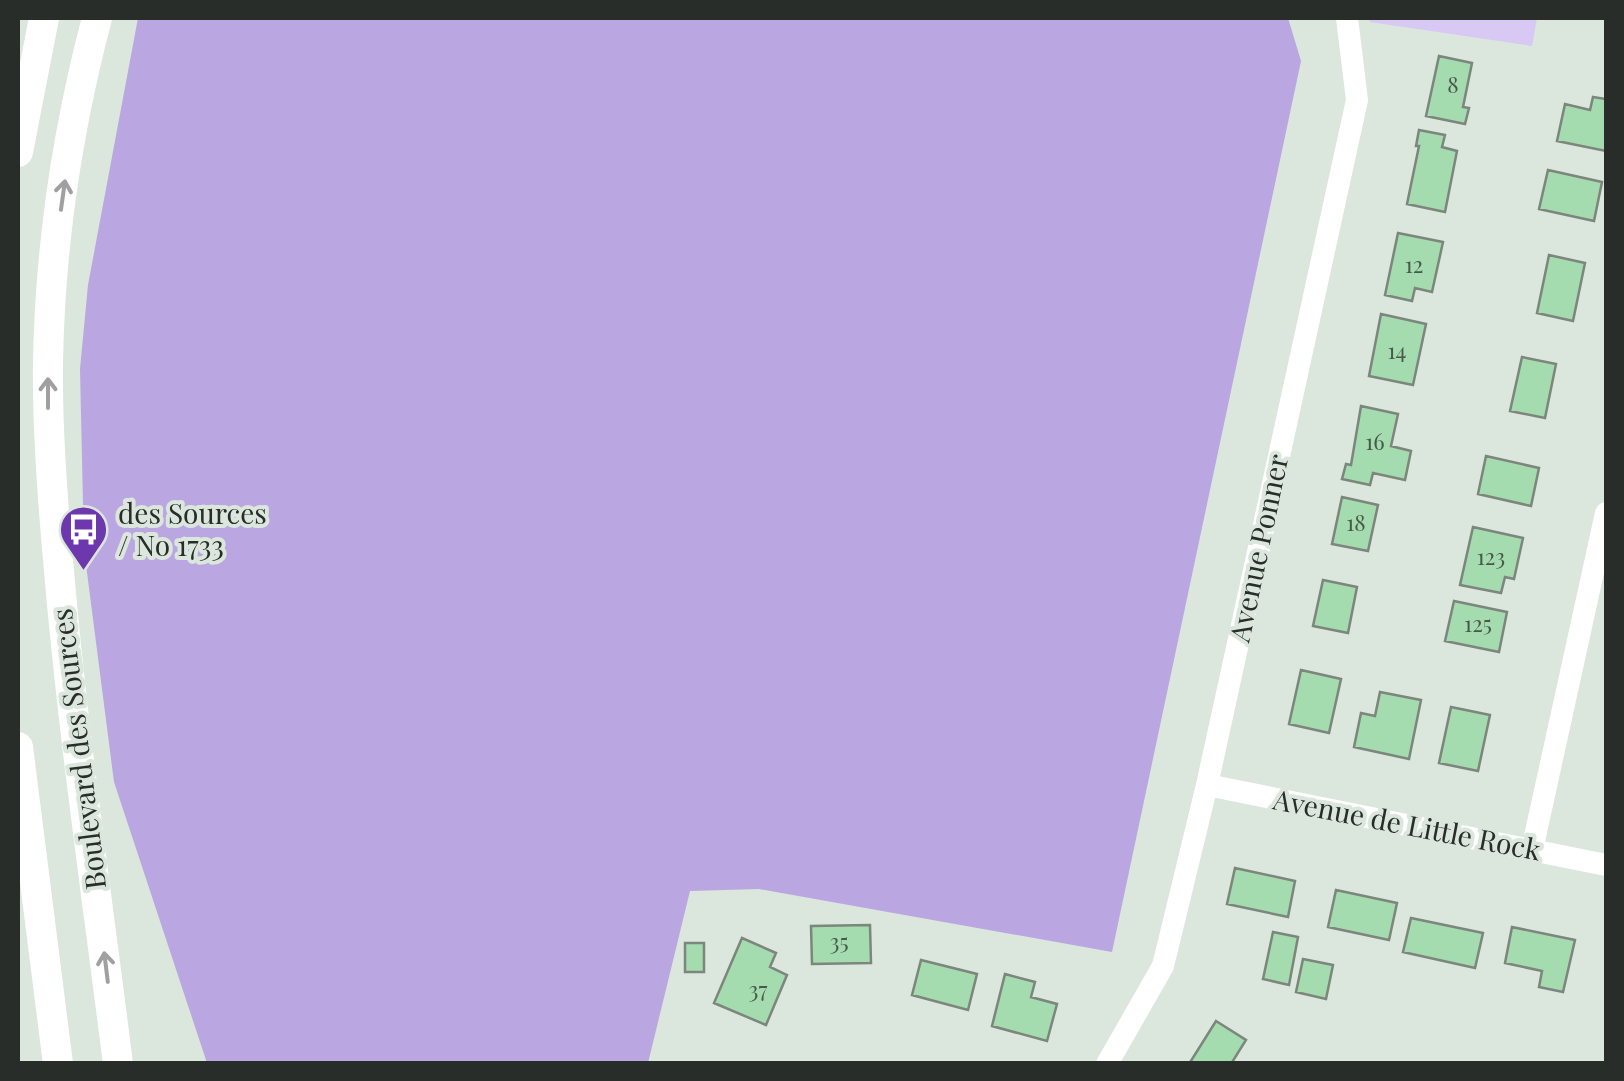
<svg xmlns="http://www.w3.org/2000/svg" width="1624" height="1081" font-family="'Playfair Display',serif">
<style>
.green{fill:#d7c8f4}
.forest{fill:#baa6e0}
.building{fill:#a4dbaf;stroke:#7c867d;stroke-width:2.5}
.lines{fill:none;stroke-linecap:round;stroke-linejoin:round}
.street{stroke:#fff;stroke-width:22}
.secondary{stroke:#fff;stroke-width:30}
.oneway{stroke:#9fa09f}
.labels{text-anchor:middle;stroke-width:8;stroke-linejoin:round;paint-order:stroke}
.number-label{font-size:22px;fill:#48584a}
.poi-label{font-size:28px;fill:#292d29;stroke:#dbe6dc;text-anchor:start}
.street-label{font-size:28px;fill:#292d29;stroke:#dbe6dc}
</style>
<rect width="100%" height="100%" fill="#dbe6dc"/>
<!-- green -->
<path class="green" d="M 1369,18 L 1537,18 L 1532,46 L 1370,22 Z"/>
<!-- forest -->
<path class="forest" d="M 138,18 L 1288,18 L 1301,61 L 1112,952 L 759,889 L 690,891 L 648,1063 L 207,1063 L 114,782 L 84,549 L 80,369 L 88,285 Z"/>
<!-- building -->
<path class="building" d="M 1439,56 L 1472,63 L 1463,107 L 1469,108 L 1465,124 L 1426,116 Z
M 1593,97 L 1606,99 L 1606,151 L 1557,141 L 1565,104 L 1590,110 Z
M 1419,130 L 1445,135 L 1442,147 L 1457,151 L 1445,212 L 1407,204 L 1419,146 L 1416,146 Z
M 1548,170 L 1602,182 L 1594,221 L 1539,209 Z
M 1398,233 L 1443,242 L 1432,292 L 1415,288 L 1412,301 L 1385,295 Z
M 1549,255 L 1585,263 L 1573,321 L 1537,313 Z
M 1381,314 L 1426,324 L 1413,385 L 1369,376 Z
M 1522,357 L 1556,364 L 1545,418 L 1510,411 Z
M 1361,406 L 1398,414 L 1391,446 L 1411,451 L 1405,480 L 1373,473 L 1370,485 L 1342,479 L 1346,464 L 1351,465 Z
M 1486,456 L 1539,468 L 1531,506 L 1478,494 Z
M 1342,497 L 1378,505 L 1368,551 L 1332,544 Z
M 1473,527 L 1523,538 L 1514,579 L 1505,577 L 1501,593 L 1460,585 Z
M 1323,580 L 1357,587 L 1348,633 L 1313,626 Z
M 1454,601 L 1507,612 L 1499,652 L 1445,641 Z
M 1301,670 L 1341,679 L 1329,733 L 1289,724 Z
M 1380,692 L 1421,700 L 1409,759 L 1354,747 L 1361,713 L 1375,716 Z
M 1451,707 L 1490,715 L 1478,771 L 1439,763 Z
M 1235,868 L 1295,881 L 1288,917 L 1227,904 Z
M 1336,890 L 1397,903 L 1389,940 L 1328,927 Z
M 1411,918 L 1483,933 L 1475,968 L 1403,952 Z
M 870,925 L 871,963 L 812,964 L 811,926 Z
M 1512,927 L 1575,940 L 1563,992 L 1539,987 L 1542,971 L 1505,963 Z
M 1273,932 L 1298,937 L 1289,985 L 1263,979 Z
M 742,938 L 776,953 L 770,967 L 787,975 L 766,1025 L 714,1003 Z
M 685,943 L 704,943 L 704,972 L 685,972 Z
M 1303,959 L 1333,965 L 1326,999 L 1296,992 Z
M 921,960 L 977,974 L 968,1010 L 912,995 Z
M 1005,974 L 1035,982 L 1031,997 L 1057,1004 L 1047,1041 L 992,1026 Z
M 1216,1021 L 1246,1040 L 1231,1064 L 1189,1064 Z"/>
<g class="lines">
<!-- street -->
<path class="street" d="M 1207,785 L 1606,865
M 1532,850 L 1606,513
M 1107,1064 L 1163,966 L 1207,785 L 1357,100 L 1347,18"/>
<!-- secondary -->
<path class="secondary" d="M 97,18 C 68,128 50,248 48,362 C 47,428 52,493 58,559 C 72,728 97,896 118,1064
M 18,152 L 44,18
M 18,747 L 58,1064"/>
</g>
<!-- one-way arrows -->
<defs><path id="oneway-shaft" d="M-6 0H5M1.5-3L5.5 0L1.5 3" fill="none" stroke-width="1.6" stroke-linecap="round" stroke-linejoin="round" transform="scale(2.5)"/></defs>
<g class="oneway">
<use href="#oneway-shaft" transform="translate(63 195) rotate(-82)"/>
<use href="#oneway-shaft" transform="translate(48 393) rotate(-90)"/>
<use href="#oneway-shaft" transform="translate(106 967) rotate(-97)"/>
</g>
<!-- icons -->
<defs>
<symbol id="bus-pin" viewBox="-11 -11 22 30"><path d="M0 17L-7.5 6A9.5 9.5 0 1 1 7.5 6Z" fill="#6d37ae" stroke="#dbe6dc"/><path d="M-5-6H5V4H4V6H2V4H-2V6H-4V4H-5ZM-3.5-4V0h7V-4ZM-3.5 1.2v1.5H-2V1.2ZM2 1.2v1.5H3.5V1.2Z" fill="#fff"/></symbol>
</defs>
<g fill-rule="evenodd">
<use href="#bus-pin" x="56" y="502" width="55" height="75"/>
</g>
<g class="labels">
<!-- number labels -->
<g class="number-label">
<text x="1453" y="93">8</text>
<text x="1414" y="273">12</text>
<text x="1397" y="359">14</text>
<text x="1375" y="450">16</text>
<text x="1356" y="531">18</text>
<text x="1491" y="565">123</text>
<text x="1478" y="632">125</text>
<text x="839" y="950">35</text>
<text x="758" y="998">37</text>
</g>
<!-- poi labels -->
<g class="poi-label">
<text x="118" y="524">des Sources<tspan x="118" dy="32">/ No 1733</tspan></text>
</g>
<!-- street labels -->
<g class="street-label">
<text transform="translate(1259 548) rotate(-78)" y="10">Avenue Ponner</text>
<text transform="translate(79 749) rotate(-97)" y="10">Boulevard des Sources</text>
<text transform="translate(1407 825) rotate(11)" y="10">Avenue de Little Rock</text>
</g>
</g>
<!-- border -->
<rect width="1624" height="1081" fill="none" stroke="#292d29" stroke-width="40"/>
</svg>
